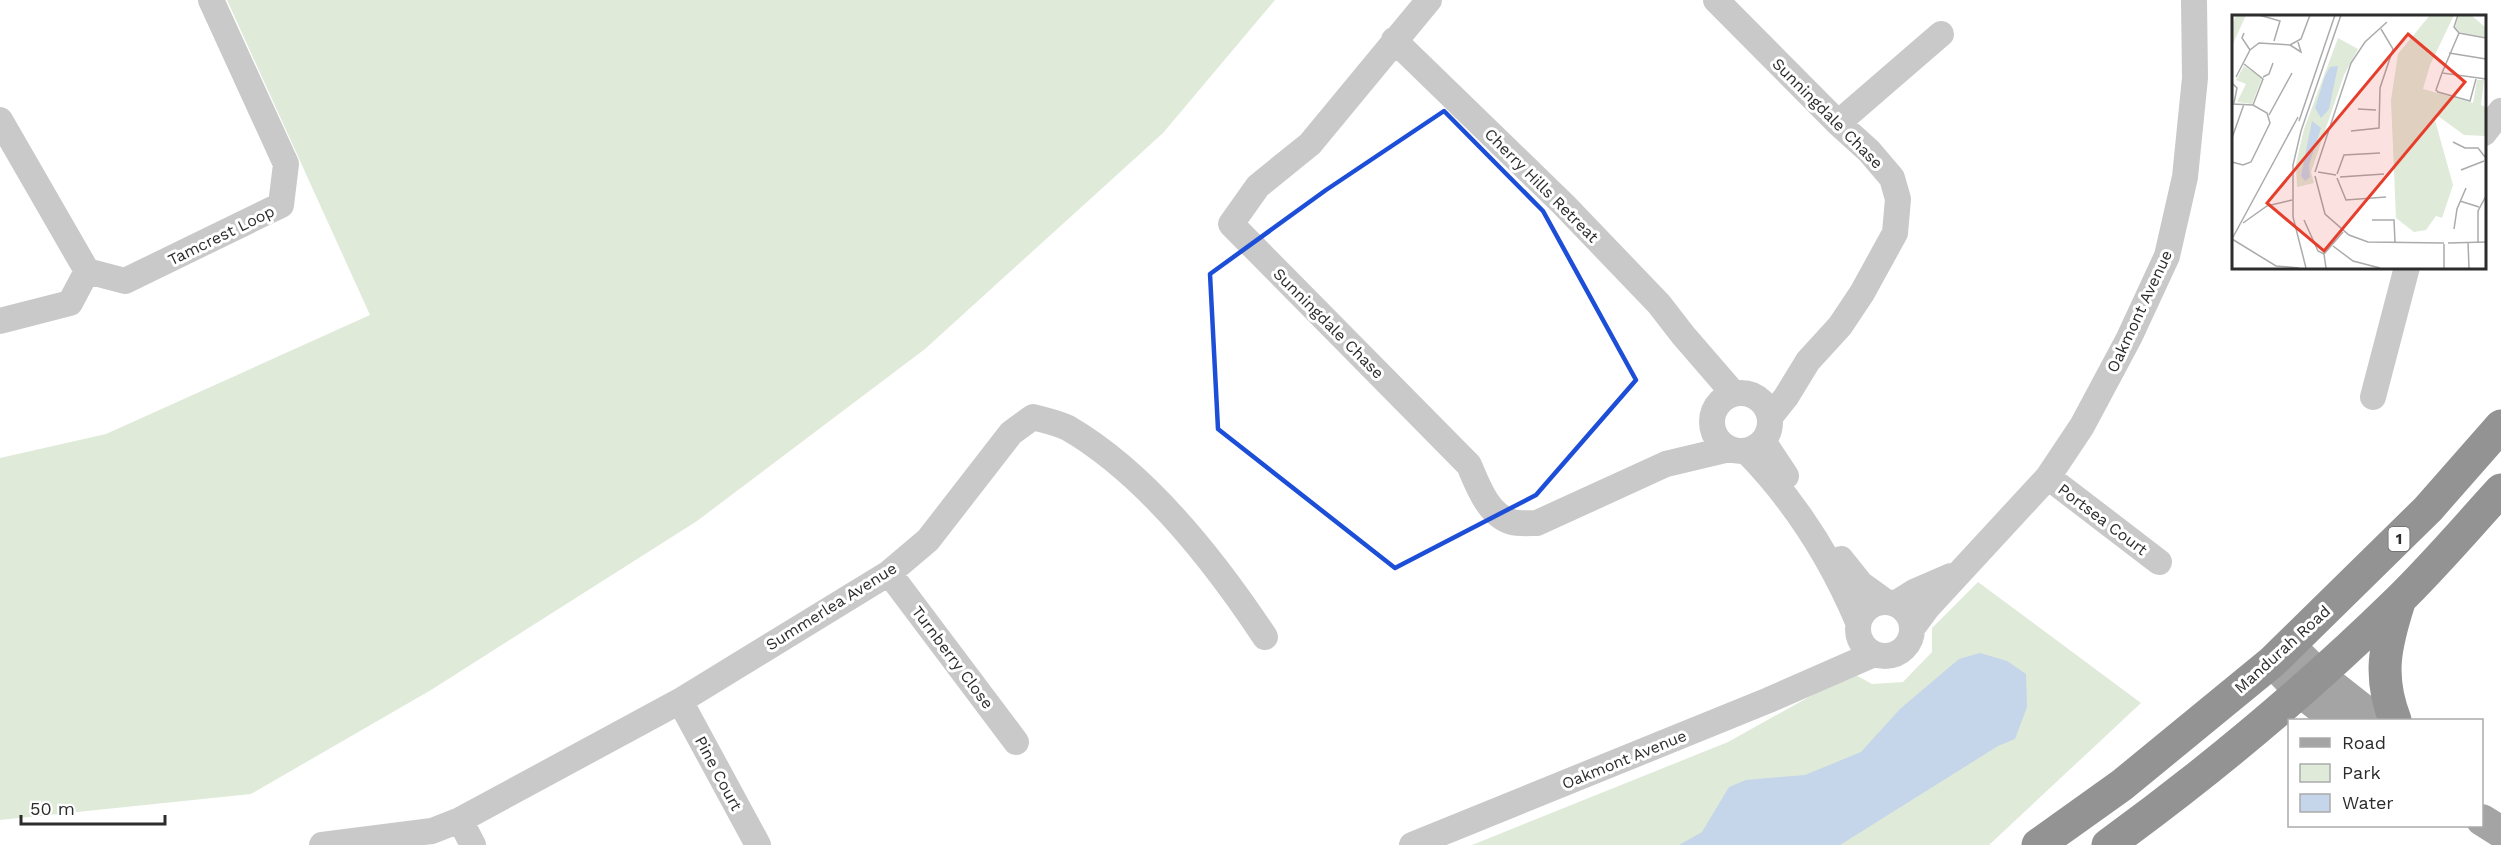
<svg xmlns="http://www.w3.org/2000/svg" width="2501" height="845" font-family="'Work Sans',sans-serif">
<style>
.green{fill:#dfead9}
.water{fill:#c5d5ea}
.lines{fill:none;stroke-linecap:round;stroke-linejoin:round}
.minor{stroke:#c9c9c9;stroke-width:26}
.major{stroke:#a4a4a4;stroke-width:32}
.highway{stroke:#939393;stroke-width:33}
.marked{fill:none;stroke:#1d4ed8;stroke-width:4.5;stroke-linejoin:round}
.labels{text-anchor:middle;stroke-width:6;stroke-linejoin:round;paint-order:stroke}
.shield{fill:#fff;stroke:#6b6b6b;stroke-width:1.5}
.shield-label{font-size:15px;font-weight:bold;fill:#2c2c2c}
.street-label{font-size:16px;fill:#2c2c2c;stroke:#fff}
.inset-road{fill:none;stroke:#ababab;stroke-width:1.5}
.view{fill:#e53e2c;fill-opacity:0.15;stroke:#e53e2c;stroke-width:3}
.inset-edge{fill:none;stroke:#2c2c2c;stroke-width:3}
</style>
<rect width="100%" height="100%" fill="#fff"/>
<!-- green -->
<path class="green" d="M 227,0 L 1275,0 L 1163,133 L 925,349 L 697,521 L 431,690 L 251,794 L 0,820 L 0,458 L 106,434 L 370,315 Z
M 1978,582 L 2141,703 L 1989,845 L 1472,845 L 1728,742 L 1852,673 L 1872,684 L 1903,682 L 1932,652 L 1932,628 Z"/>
<!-- water -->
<path class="water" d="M 1980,653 L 2007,661 L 2026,674 L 2027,707 L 2015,739 L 1998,746 L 1840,845 L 1679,845 L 1702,832 L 1729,787 L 1746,780 L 1805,775 L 1861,752 L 1900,709 L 1959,659 Z"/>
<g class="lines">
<!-- minor -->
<path class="minor" d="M 1429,0 L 1310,144 L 1258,186 L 1231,224 L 1469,465 C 1478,486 1488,515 1512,522 C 1519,524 1529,523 1537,523 L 1666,464 L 1729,449
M 1716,0 L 1838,123 L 1869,151 L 1892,178 L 1898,199 L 1895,233 L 1862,293 L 1840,326 L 1808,361 L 1786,397 L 1770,417
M 1394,40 L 1564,205 L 1659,304 L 1683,335 L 1734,394
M 0,120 L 87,271 L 70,303 L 0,321
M 1838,123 L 1941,34
M 2484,133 L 2501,111
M 87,271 L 125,281 L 281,205 L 286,164 L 211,0
M1712 422a29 29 0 1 1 58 0a29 29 0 1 1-58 0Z
M 2373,397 L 2407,267
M 1763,441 L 1786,476
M 1746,451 C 1795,501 1831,558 1858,622
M 2048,477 L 2159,562
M 1841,559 L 1861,584 L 1886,602
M 889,573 L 1016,742
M1858 629a27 27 0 1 1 54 0a27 27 0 1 1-54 0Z
M 1895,604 L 1914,592 L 1951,576
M 1913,627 L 1927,608 L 2048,477 L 2082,426 L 2129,338 L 2167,256 L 2185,177 L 2195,78 L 2194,0
M 680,701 L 758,845
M 460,820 L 473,845
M 322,845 L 432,831 L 460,820 L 680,701 L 889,573 L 928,540 L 1011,433 L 1033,417 C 1044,420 1058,423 1068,428 C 1147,474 1216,563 1265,637
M 1412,845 L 1769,700 L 1874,654"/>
<!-- major -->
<path class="major" d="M 2289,645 L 2319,675 L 2376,720
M 2272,662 L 2301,692 L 2337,720
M 2482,820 L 2501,832"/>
<!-- highway -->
<path class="highway" d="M 2395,720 C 2378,676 2385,646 2399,602
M 2038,845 L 2122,785 L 2272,662 L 2428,509 L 2501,426
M 2108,845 C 2210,771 2308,689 2398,601 C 2434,566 2467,527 2501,490"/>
</g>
<!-- marked area -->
<path class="marked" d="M 1444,111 L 1543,211 L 1636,380 L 1536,495 L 1395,568 L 1218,429 L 1210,274 L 1326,190 Z"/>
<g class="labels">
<!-- shield labels -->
<rect class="shield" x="2388.5" y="527" width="21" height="24" rx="4.5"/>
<g class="shield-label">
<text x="2399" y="544">1</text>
</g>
<!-- street labels -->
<g class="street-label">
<text transform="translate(1828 113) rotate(45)" y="6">Sunningdale Chase</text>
<text transform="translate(1542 185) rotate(45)" y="6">Cherry Hills Retreat</text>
<text transform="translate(221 235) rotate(-26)" y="6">Tamcrest Loop</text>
<text transform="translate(2139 311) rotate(-65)" y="6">Oakmont Avenue</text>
<text transform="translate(1329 323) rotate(45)" y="6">Sunningdale Chase</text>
<text transform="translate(2103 519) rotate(37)" y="6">Portsea Court</text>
<text transform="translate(831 606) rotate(-32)" y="6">Summerlea Avenue</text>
<text transform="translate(2282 649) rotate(-42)" y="6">Mandurah Road</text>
<text transform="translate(953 657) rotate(53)" y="6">Turnberry Close</text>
<text transform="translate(1624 759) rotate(-22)" y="6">Oakmont Avenue</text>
<text transform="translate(719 773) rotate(62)" y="6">Pine Court</text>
</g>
</g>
<!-- overview -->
<g transform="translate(2232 15)">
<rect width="254" height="254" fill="#fff"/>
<path d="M 4,0 L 14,0 L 0,31 L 0,10 ZM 198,0 L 222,0 L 198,50 L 191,74 L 241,88 L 245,65 L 252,65 L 249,90 L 253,92 L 253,121 L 232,120 L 206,101 L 203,105 L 221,170 L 210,203 L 204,201 L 194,215 L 182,217 L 164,203 L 159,85 L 166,39 ZM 227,0 L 239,0 L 253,12 L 253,22 L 227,17 L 223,12 ZM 106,23 L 126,34 L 112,60 L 79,157 L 82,168 L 65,172 L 64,149 L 72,114 ZM 12,51 L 30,63 L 20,89 L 5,87 L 14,69 L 4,65 Z" fill="#dfead9"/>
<path d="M 106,51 L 97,94 L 89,103 L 83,93 L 93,61 L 98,52 ZM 80,106 L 89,113 L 77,150 L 78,162 L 73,166 L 69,161 Z" fill="#c5d5ea"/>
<path class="inset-road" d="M 27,0 L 48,6 L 42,26M 226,0 L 222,12 L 227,18 L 254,23M 12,18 L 10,23 L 18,35M 227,18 L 210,58 L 254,64M 58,30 L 69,37 L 66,27M 217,38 L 254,44M 12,49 L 31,64 L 21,90M 210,58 L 204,75 L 206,77 L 238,86 L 244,64M 4,62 L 18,35 L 27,28 L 58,30 L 69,24 L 78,0M 31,62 L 37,59 L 41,48M 0,68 L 5,73 L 2,88M 0,89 L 21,90 L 35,98 L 38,108 L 19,147 L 11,150 L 0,147M 126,94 L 144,95M 37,100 L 60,58M 67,106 L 103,0M 119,116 L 147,113 L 148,73 L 161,34 L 149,14M 0,123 L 12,89M 221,127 L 233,133 L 246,133 L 253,142M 229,155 L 252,146M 83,157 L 119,48 L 133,27 L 155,7M 86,157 L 104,160M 105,159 L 112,140 L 148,138M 83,161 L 93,199 L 117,220 L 136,227 L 212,228M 108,162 L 152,159M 105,163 L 114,185 L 154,182M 228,186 L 247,192M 72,205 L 86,236 L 92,239M 140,205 L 162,205 L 163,227M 11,208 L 35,191 L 60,185M 222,214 L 225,194 L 234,173M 0,224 L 44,251 L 67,253M 0,224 L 66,102M 236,227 L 237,253M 246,227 L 246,196 L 254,181M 216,228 L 254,227M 101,231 L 121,246 L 148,253M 74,253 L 61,202 L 61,150 L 69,116 L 109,0M 94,253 L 92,239 L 111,217M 212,253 L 212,229"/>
<path class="view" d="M 176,19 L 233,67 L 92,236 L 35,188 Z"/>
<rect width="254" height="254" class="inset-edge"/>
</g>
<!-- legend -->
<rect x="2288" y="719" width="195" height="108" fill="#ffffff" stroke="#ababab" stroke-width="1.5"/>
<rect x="2300" y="738" width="30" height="9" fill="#a4a4a4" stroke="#ababab" stroke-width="1.5"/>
<text x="2342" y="749" font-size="18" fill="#2c2c2c">Road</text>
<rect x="2300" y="764" width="30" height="18" fill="#dfead9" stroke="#ababab" stroke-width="1.5"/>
<text x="2342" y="779" font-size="18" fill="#2c2c2c">Park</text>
<rect x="2300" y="794" width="30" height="18" fill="#c5d5ea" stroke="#ababab" stroke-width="1.5"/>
<text x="2342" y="809" font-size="18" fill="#2c2c2c">Water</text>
<!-- scale -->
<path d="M21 815v9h144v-9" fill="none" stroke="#2c2c2c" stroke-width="3"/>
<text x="30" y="815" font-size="18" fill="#2c2c2c" stroke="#ffffff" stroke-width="4.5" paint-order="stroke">50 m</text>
</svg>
